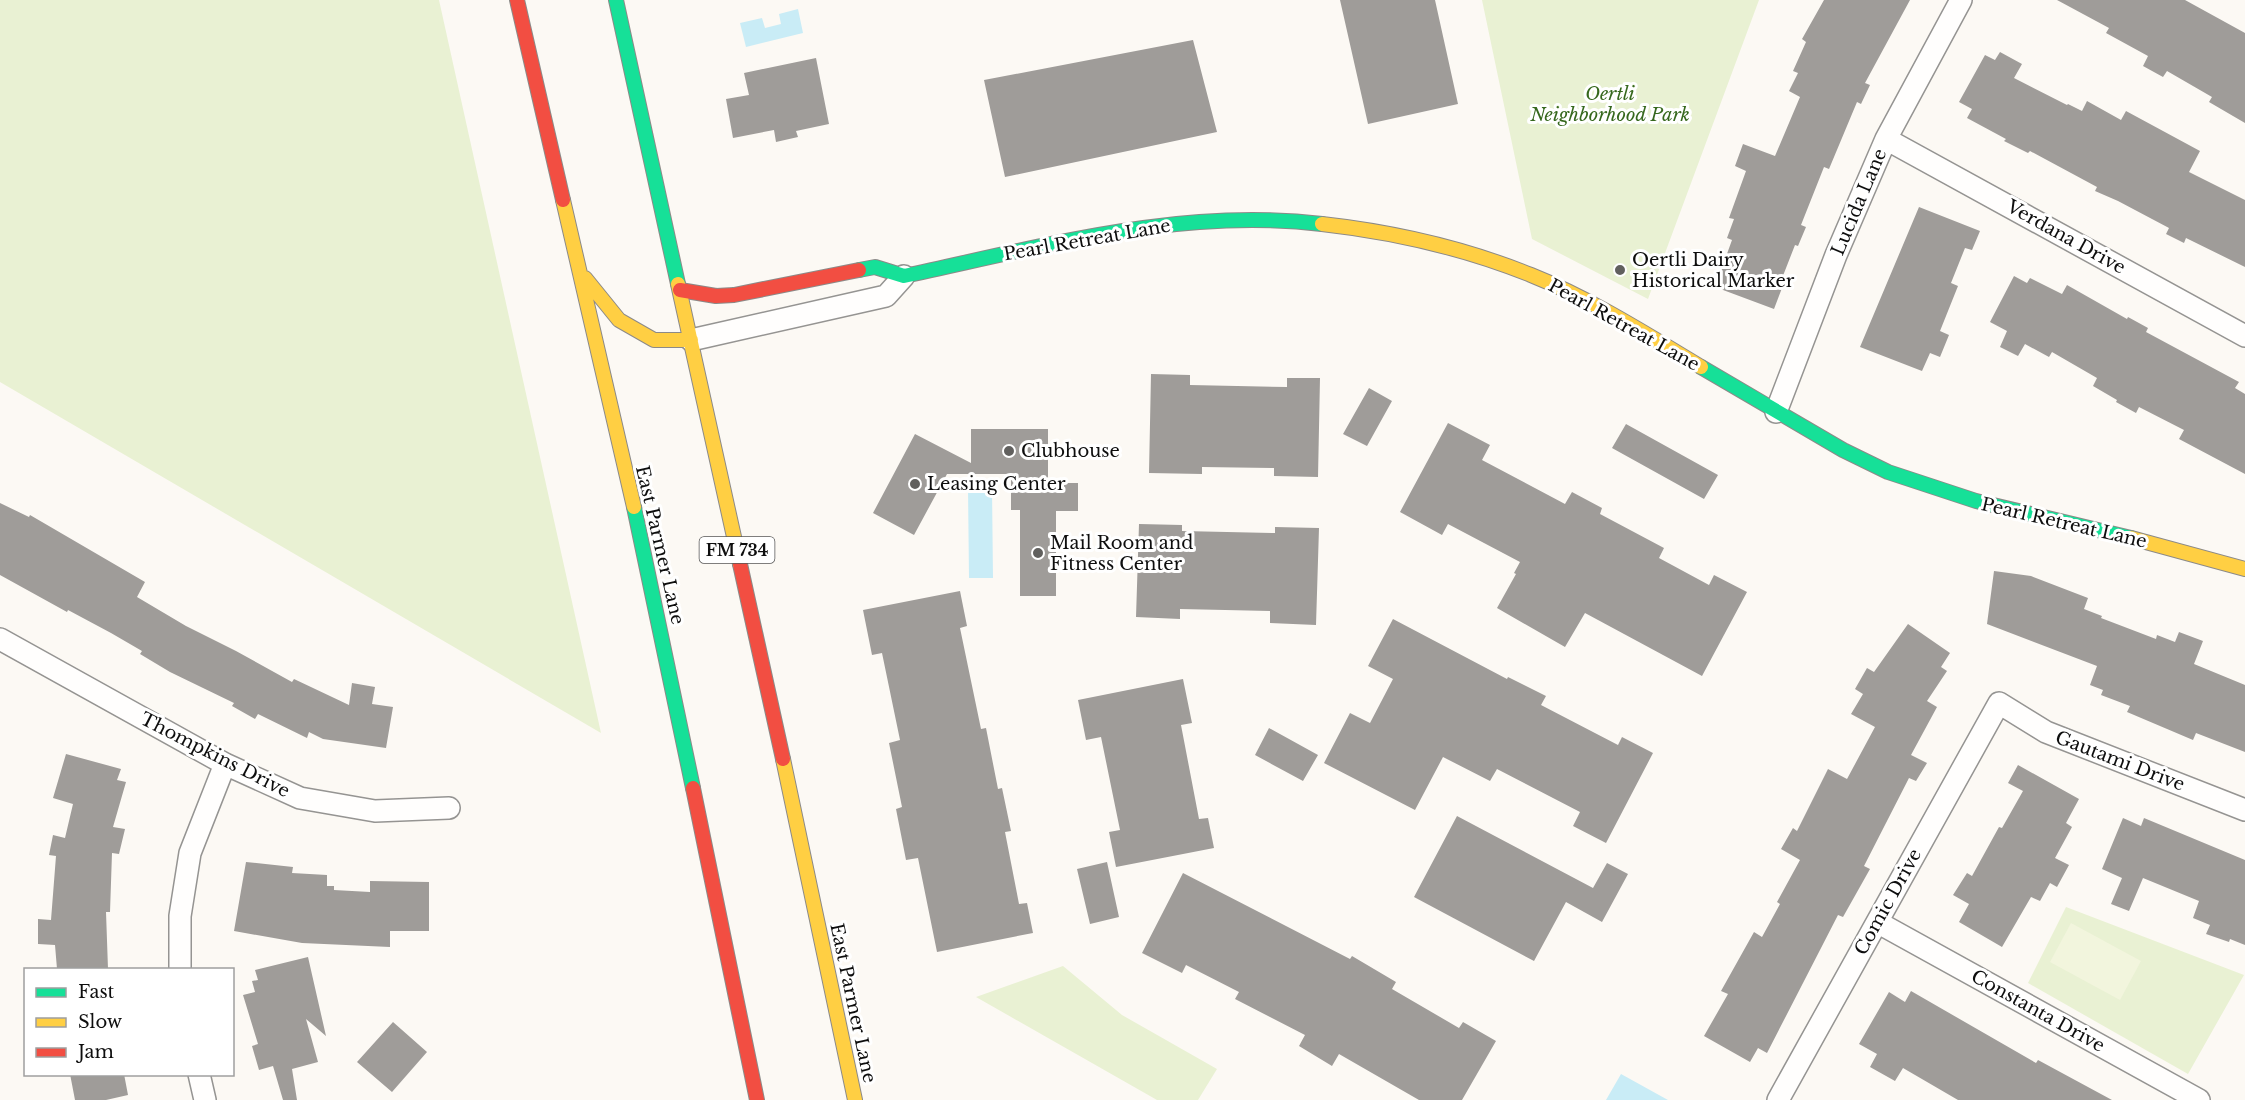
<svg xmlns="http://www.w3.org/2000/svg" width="2245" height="1100" font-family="'Libre Baskerville',serif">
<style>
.green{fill:#e9f1d3}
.pitch{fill:#f2f5dd}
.water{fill:#c9ecf6}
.building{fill:#9f9c99}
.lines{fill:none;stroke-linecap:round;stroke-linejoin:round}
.street-casing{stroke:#959492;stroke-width:24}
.fast-casing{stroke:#8c8a88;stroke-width:16}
.slow-casing{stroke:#8c8a88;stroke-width:16}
.jam-casing{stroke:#8c8a88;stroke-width:16}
.street{stroke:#fffefd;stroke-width:21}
.fast{stroke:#16e098;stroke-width:14}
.slow{stroke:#ffcf43;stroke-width:14}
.jam{stroke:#f24e42;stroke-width:14}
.poi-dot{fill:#61605e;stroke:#fff;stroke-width:2}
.labels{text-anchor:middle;stroke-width:6;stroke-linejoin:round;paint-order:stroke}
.shield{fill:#fff;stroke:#565656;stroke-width:1.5}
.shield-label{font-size:16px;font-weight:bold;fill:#0e0e0e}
.park-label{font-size:18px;font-style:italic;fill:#36681d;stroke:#fff}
.street-label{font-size:18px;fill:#0e0e0e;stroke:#fff}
.poi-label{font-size:18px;fill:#0e0e0e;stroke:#fff;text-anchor:start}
</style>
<rect width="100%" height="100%" fill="#fcf9f4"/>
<!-- green -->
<path class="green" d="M 0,0 L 439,0 L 601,733 L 0,382 Z
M 1482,0 L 1759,0 L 1648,299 L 1532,239 Z
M 2066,907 L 2244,975 L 2188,1074 L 2028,983 Z
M 1063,966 L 1122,1015 L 1217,1069 L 1198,1100 L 1157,1100 L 976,997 Z"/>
<!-- pitch -->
<path class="pitch" d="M 2071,923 L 2141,961 L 2120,1000 L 2050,962 Z"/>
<!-- water -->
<path class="water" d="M 798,9 L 803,33 L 746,47 L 740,23 L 762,18 L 765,28 L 781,24 L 779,14 Z
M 968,488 L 992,488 L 993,578 L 969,578 Z
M 1621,1074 L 1668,1100 L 1606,1100 Z"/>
<!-- building -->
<path class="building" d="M 1340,0 L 1435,0 L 1458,104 L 1368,124 Z
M 1824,0 L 1910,0 L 1865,83 L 1870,85 L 1861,104 L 1857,102 L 1829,169 L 1824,167 L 1801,225 L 1806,227 L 1798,246 L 1795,245 L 1779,286 L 1782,288 L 1774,309 L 1715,287 L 1732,240 L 1727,238 L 1734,219 L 1729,218 L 1746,171 L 1735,166 L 1743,144 L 1775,156 L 1800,97 L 1789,91 L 1798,73 L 1793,71 L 1806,42 L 1802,39 Z
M 2057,0 L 2185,0 L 2245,33 L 2245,123 L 2209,102 L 2212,97 L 2167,71 L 2163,77 L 2143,66 L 2148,56 L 2106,33 L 2109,28 Z
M 1193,40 L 1217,132 L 1005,177 L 984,80 Z
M 2000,52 L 2022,64 L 2014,78 L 2067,105 L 2068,104 L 2082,111 L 2087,101 L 2121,120 L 2126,111 L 2200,151 L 2189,172 L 2245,200 L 2245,267 L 2186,238 L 2184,243 L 2166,234 L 2169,228 L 2118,201 L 2095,191 L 2097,187 L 2030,151 L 2028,153 L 2004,141 L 2006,139 L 1967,118 L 1972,109 L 1959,102 L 1985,55 L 1995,60 Z
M 816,58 L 829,124 L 796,131 L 798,137 L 776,142 L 774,130 L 733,138 L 726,99 L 749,95 L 744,73 Z
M 1919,207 L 1980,231 L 1972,250 L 1965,248 L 1951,283 L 1958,286 L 1940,331 L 1949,335 L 1940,357 L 1930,353 L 1922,371 L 1860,347 Z
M 2014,276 L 2027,283 L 2030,278 L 2062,294 L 2067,285 L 2127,319 L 2128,317 L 2148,328 L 2146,332 L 2239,382 L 2235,388 L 2245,394 L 2245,474 L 2179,439 L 2184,430 L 2139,407 L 2136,413 L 2116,402 L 2117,400 L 2093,386 L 2097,378 L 2052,352 L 2049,357 L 2025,344 L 2018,356 L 2000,347 L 2007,331 L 1990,322 Z
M 1151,374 L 1190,375 L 1190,385 L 1287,387 L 1287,378 L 1320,378 L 1318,477 L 1274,476 L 1274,468 L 1202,467 L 1202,474 L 1149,473 Z
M 1369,388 L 1392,401 L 1367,446 L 1343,434 Z
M 1448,423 L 1490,445 L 1482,460 L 1565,504 L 1572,492 L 1602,508 L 1600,514 L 1664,548 L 1659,558 L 1709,585 L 1714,575 L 1747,592 L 1702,676 L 1585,613 L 1565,647 L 1497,608 L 1516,574 L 1514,573 L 1520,562 L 1448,524 L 1442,535 L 1400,512 Z
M 1626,424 L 1718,475 L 1704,499 L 1612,448 Z
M 971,429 L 1048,429 L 1048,483 L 1078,483 L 1078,511 L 1056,511 L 1056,596 L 1020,596 L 1020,510 L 1011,510 L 1011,474 L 947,474 L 914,535 L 873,513 L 915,434 L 971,463 Z
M 0,503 L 29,517 L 30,515 L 145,582 L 137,597 L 186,626 L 236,651 L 292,682 L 294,679 L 349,705 L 352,683 L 375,687 L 372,704 L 393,707 L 386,748 L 323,739 L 309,732 L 307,738 L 258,714 L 255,719 L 232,706 L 234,703 L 170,672 L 140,654 L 142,651 L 111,633 L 68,610 L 67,612 L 0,575 Z
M 1139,524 L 1182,525 L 1182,531 L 1275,533 L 1275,527 L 1319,528 L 1316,625 L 1270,623 L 1270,611 L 1180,609 L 1180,619 L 1136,617 Z
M 1994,571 L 2031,576 L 2088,598 L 2084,609 L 2102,616 L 2101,618 L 2156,639 L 2157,635 L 2175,642 L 2179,632 L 2203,641 L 2194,664 L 2245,685 L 2245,752 L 2196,733 L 2193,740 L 2127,712 L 2130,706 L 2101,695 L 2103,690 L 2090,685 L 2097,666 L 1987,624 Z
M 960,591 L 967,626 L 960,628 L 981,729 L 986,728 L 998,789 L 1002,788 L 1011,831 L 1005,832 L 1019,904 L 1027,903 L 1033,933 L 937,952 L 918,858 L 906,860 L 896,809 L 902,807 L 889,743 L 900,740 L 882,653 L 872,655 L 863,610 Z
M 1393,619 L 1507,679 L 1508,677 L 1546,696 L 1541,705 L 1618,745 L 1622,737 L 1653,753 L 1606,843 L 1573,826 L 1580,812 L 1497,769 L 1490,781 L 1443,757 L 1415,810 L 1324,763 L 1350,713 L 1370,723 L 1393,679 L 1368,666 Z
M 1908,624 L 1950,653 L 1941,667 L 1947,671 L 1927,701 L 1937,707 L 1911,755 L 1927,763 L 1916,781 L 1909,778 L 1864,866 L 1870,869 L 1843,917 L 1838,915 L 1767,1053 L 1758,1048 L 1750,1062 L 1704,1036 L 1728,994 L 1721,991 L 1754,932 L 1762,937 L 1780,904 L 1777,902 L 1800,860 L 1781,849 L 1793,828 L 1797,831 L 1828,769 L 1847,779 L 1875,727 L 1851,714 L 1863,694 L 1855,689 L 1867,668 L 1874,672 Z
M 1183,679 L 1192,723 L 1181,725 L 1199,819 L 1208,818 L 1214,848 L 1116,867 L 1109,832 L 1120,830 L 1101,737 L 1086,740 L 1078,700 Z
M 1269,728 L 1318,755 L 1303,781 L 1255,755 Z
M 66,754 L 121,769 L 117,780 L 126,782 L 113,827 L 125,829 L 119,854 L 112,853 L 110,912 L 106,912 L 108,969 L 57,969 L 55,945 L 38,944 L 38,919 L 51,920 L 56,856 L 49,855 L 53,835 L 65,838 L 73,804 L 53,798 Z
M 2018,765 L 2079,799 L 2066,823 L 2072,827 L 2055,858 L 2069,865 L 2057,887 L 2050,883 L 2040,901 L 2031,897 L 2002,947 L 1959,922 L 1969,904 L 1953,895 L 1967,873 L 1972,876 L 1999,827 L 2002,828 L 2023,791 L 2008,783 Z
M 1457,816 L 1593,888 L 1607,863 L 1628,874 L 1602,922 L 1566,902 L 1534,961 L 1414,897 Z
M 2123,818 L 2141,826 L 2144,818 L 2245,860 L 2245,945 L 2230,939 L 2229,942 L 2206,934 L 2210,925 L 2193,918 L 2199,901 L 2143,878 L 2129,911 L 2111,904 L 2122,878 L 2102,869 Z
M 246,862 L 293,867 L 292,873 L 327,875 L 327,886 L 334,886 L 334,890 L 370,892 L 370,881 L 429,882 L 429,931 L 390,931 L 390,947 L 302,943 L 234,931 Z
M 1107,862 L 1119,917 L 1090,924 L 1077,869 Z
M 1183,873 L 1350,959 L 1352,956 L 1396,982 L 1392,989 L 1459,1028 L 1463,1022 L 1496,1041 L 1462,1100 L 1419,1100 L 1339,1054 L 1332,1066 L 1299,1046 L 1305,1035 L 1235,999 L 1239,992 L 1186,965 L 1182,973 L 1142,953 Z
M 308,957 L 326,1036 L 306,1019 L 318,1062 L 292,1069 L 297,1100 L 283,1100 L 273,1066 L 259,1070 L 252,1046 L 258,1044 L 243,995 L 255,992 L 252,981 L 258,980 L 255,970 Z
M 1911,991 L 2036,1063 L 2038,1060 L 2112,1100 L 1958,1100 L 1903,1068 L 1895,1081 L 1870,1067 L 1877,1054 L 1859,1044 L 1889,992 L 1905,1002 Z
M 393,1022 L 427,1052 L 392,1092 L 357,1062 Z
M 70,1074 L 124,1074 L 128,1095 L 106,1100 L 75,1100 Z"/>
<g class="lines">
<defs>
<path id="street" d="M 1886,139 L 2245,336
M 691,340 L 886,296 L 904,276
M 1776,412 L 1836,255 L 1886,139 L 1961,0
M 0,639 L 225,764 L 300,798 L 375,811 L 449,808
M 1877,922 L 2199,1100
M 180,970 L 180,916 L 190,853 L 225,764
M 199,1074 L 205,1100
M 1778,1100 L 1999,703 L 2046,732 L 2245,810"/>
<path id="fast" d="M 616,0 L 678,284
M 859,270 L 875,267 L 904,276 C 1041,247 1180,207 1322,224
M 1701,367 L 1843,450 L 1888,472 L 1976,501 L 2131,538
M 634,507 L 693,788"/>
<path id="slow" d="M 563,200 L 634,507
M 1322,224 C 1394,232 1464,248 1531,275 C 1591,299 1646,334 1701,367
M 585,278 L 619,320 L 654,340 L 691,340
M 678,284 L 740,564
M 2131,538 L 2245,569
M 783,759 L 855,1100"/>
<path id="jam" d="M 517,0 L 563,200
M 680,290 L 716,296 L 734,295 L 859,270
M 740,564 L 783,759
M 693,788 L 757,1100"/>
</defs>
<!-- street casing -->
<use href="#street" class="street-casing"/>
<!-- fast casing -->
<use href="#fast" class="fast-casing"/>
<!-- slow casing -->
<use href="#slow" class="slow-casing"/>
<!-- jam casing -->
<use href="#jam" class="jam-casing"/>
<!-- street -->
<use href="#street" class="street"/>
<!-- fast -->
<use href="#fast" class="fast"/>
<!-- slow -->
<use href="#slow" class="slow"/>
<!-- jam -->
<use href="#jam" class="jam"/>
</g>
<!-- markers -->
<g class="poi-dot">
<circle cx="1620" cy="270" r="6"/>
<circle cx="1009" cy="451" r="6"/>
<circle cx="915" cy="484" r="6"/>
<circle cx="1038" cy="553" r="6"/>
</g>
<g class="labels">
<!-- shield labels -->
<rect class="shield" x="699.5" y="537" width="75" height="26" rx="4.5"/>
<g class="shield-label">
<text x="737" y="556">FM 734</text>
</g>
<!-- park labels -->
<g class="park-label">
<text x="1610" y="100">Oertli<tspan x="1610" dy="21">Neighborhood Park</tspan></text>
</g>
<!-- street labels -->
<g class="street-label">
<text transform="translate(1859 202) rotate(-67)" y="6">Lucida Lane</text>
<text transform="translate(2066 237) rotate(29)" y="6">Verdana Drive</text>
<text transform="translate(1087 240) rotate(-10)" y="6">Pearl Retreat Lane</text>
<text transform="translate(1624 325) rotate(29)" y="6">Pearl Retreat Lane</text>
<text transform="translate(2064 523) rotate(13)" y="6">Pearl Retreat Lane</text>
<text transform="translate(660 545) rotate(77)" y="6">East Parmer Lane</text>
<text transform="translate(215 755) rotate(27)" y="6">Thompkins Drive</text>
<text transform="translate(2120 761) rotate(21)" y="6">Gautami Drive</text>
<text transform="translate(1888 902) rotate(-61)" y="6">Comic Drive</text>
<text transform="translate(853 1003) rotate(78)" y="6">East Parmer Lane</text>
<text transform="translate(2038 1011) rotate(29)" y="6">Constanta Drive</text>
</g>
<!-- poi labels -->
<g class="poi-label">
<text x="1632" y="266">Oertli Dairy<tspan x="1632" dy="21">Historical Marker</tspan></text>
<text x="1021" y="457">Clubhouse</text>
<text x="927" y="490">Leasing Center</text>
<text x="1050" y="549">Mail Room and<tspan x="1050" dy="21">Fitness Center</tspan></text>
</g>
</g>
<!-- legend -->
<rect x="24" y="968" width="210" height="108" fill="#ffffff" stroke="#9f9f9f" stroke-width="1.5"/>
<rect x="36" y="988" width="30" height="9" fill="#16e098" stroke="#9f9f9f" stroke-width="1.5"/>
<text x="78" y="998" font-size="18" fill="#0e0e0e">Fast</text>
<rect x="36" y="1018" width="30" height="9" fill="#ffcf43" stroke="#9f9f9f" stroke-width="1.5"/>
<text x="78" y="1028" font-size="18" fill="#0e0e0e">Slow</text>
<rect x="36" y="1048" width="30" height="9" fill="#f24e42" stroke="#9f9f9f" stroke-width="1.5"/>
<text x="78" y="1058" font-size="18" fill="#0e0e0e">Jam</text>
</svg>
